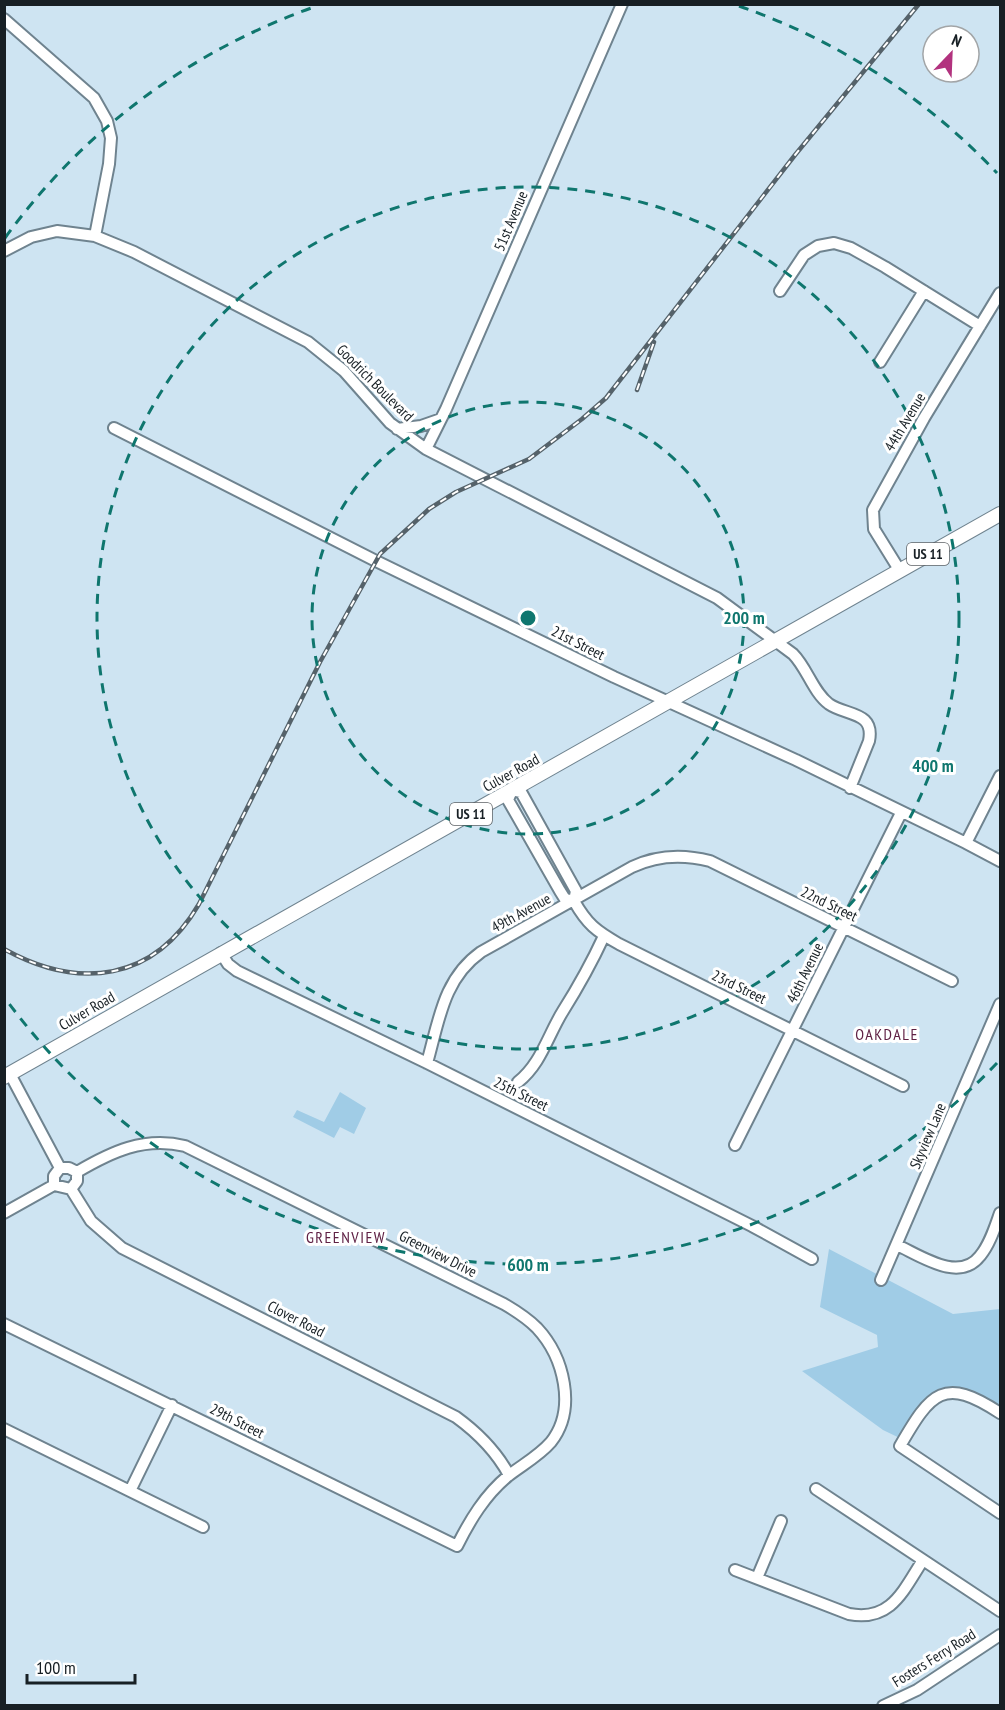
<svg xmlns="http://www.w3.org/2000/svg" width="1005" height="1710" font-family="'PT Sans Narrow',sans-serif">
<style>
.green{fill:#a0cce6}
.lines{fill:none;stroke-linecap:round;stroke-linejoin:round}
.minor-casing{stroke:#6f838f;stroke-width:14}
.major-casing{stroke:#6f838f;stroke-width:16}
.minor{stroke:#fff;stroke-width:10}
.major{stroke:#fff;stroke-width:14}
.rail-casing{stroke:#55626a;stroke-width:4.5}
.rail{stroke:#fff;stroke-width:2;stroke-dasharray:7;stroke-linecap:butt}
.ring{fill:none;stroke:#0f766e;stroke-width:3;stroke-dasharray:10 8}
.labels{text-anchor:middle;stroke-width:6;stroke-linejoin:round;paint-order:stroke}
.shield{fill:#fff;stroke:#5d6266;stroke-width:1.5}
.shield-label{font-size:14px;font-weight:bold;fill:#171f24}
.street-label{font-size:15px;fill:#171f24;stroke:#fff}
.neighbourhood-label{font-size:16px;letter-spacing:1.5px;fill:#5f2144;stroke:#fff}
.centre{fill:#0f766e;stroke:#fff;stroke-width:3}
.ring-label{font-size:18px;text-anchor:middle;font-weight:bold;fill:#0f766e;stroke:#fff;stroke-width:6;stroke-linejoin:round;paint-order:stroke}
</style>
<rect width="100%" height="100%" fill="#cee4f2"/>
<!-- green -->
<path class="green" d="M 340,1092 L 366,1108 L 354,1134 L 340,1127 L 334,1138 L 293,1117 L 297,1110 L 324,1122 Z
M 829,1249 L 953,1314 L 1000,1309 L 1000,1421 C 991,1414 980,1403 969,1399 C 938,1388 922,1422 908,1442 L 883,1430 L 802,1371 L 878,1347 L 877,1335 L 820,1307 Z"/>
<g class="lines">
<defs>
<path id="minor" d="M 4,19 L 94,98 L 107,121 L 111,138 L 109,164 L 95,236
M 4,251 L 31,237 L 57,231 L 95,236 L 134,252 L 308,342 L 344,371 L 390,423 L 426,449 L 717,598 L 793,654 C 807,668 813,692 829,704 C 846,716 875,711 869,741 L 850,788
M 780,291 L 804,255 L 818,246 L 834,243 L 851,248 L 885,267 L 980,326
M 880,362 L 924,291
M 114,428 L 376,561 L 614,677 L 796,760 L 966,843 L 1000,861
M 397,429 L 421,426 L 441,419
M 426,449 L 446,409 L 622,4
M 900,571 L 874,529 L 873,510 L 924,418 L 1000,293
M 966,843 L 1000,776
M 574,901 L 565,899 L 560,891 L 508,800 L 512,790 L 521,792 L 576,891 L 574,901 C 587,924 596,931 619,944 L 903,1086
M 221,953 L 228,964 L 237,971 L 427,1063 L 752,1226 L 812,1259
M 427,1063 C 439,1021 443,979 481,952 L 632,867 C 657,855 683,854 710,861 L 952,981
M 10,1074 L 60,1168
M 518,1082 C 541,1064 548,1035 563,1011 C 580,984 591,964 604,936
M 735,1145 L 901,813
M 60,1168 L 69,1168 L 77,1172 L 77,1181 L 71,1189 L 54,1185 L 54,1176 Z
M 71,1189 L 91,1221 L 122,1248 L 456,1417 C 478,1433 496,1451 509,1475
M 4,1213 L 54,1185
M 897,1245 C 921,1256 959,1283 980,1256 C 990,1244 995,1227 1000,1213
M 881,1280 L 1000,1004
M 4,1324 L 457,1546 C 470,1520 485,1495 508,1476 C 522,1465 539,1456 551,1442 C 577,1409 564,1357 537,1328 C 528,1319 516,1311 504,1304 L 185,1146 C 144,1136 111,1152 77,1172
M 1000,1413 C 944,1376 931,1392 900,1446 L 1000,1513
M 4,1429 L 203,1527
M 816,1489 L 1000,1611
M 130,1491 L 172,1405
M 735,1570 L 849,1614 C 891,1622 903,1591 923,1560
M 757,1578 L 781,1521
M 883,1706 L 917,1690 L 1000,1635"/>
<path id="major" d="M 4,1077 L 1000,514"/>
</defs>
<!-- minor casing -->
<use href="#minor" class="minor-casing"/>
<!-- major casing -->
<use href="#major" class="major-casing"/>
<!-- minor -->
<use href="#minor" class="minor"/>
<!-- major -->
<use href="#major" class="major"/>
<defs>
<path id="rail" d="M 637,390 L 654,342
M 4,949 C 80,991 154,981 199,904 L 320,662 L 380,554 L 429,509 L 456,492 L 529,459 L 582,419 L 606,398 L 795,155 L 919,4"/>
</defs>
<!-- rail casing -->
<use href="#rail" class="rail-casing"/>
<!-- rail -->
<use href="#rail" class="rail"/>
</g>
<!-- distance rings -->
<g class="ring">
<circle cx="528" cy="618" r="216"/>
<circle cx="528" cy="618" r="431"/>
<path d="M997 1063A647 647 0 0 1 5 998M5 238A647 647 0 0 1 317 6M739 6A647 647 0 0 1 997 173"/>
</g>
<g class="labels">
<!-- shield labels -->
<g class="shield">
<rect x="907" y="543" width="42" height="22" rx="4.5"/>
<rect x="450" y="803" width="42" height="22" rx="4.5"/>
</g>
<g class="shield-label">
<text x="928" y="559">US 11</text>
<text x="471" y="819">US 11</text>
</g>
<!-- street labels -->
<g class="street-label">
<text transform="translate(511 221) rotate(-67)" y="5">51st Avenue</text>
<text transform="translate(375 383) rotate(45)" y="5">Goodrich Boulevard</text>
<text transform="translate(905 422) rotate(-59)" y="5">44th Avenue</text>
<text transform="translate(578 643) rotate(27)" y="5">21st Street</text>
<text transform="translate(511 773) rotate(-29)" y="5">Culver Road</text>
<text transform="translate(829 904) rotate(26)" y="5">22nd Street</text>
<text transform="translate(521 913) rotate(-29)" y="5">49th Avenue</text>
<text transform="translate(805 973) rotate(-64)" y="5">46th Avenue</text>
<text transform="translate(739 987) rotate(26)" y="5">23rd Street</text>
<text transform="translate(87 1011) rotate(-30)" y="5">Culver Road</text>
<text transform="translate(521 1094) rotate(26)" y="5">25th Street</text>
<text transform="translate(928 1136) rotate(-67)" y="5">Skyview Lane</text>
<text transform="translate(438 1254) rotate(27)" y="5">Greenview Drive</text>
<text transform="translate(296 1319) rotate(27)" y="5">Clover Road</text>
<text transform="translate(237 1421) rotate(27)" y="5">29th Street</text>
<text transform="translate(934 1658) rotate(-32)" y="5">Fosters Ferry Road</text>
</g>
<!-- neighbourhood labels -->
<g class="neighbourhood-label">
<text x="887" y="1040">OAKDALE</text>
<text x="346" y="1243">GREENVIEW</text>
</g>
</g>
<circle cx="528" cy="618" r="9" class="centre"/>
<g class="ring-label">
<text x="744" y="624">200 m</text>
<text x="933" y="772">400 m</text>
<text x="528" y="1271">600 m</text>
</g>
<!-- border -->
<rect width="1005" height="1710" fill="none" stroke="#171f24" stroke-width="12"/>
<!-- north arrow -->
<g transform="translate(951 54) rotate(23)"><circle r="28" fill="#ffffff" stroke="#a2a5a7" stroke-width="1.5"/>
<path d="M0-4.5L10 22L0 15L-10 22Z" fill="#b2327e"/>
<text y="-9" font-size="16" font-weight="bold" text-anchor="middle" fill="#171f24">N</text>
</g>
<!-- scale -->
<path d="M27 1674v9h108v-9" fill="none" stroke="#171f24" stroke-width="3"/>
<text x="36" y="1674" font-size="18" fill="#171f24" stroke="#ffffff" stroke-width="4.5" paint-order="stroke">100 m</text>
</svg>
